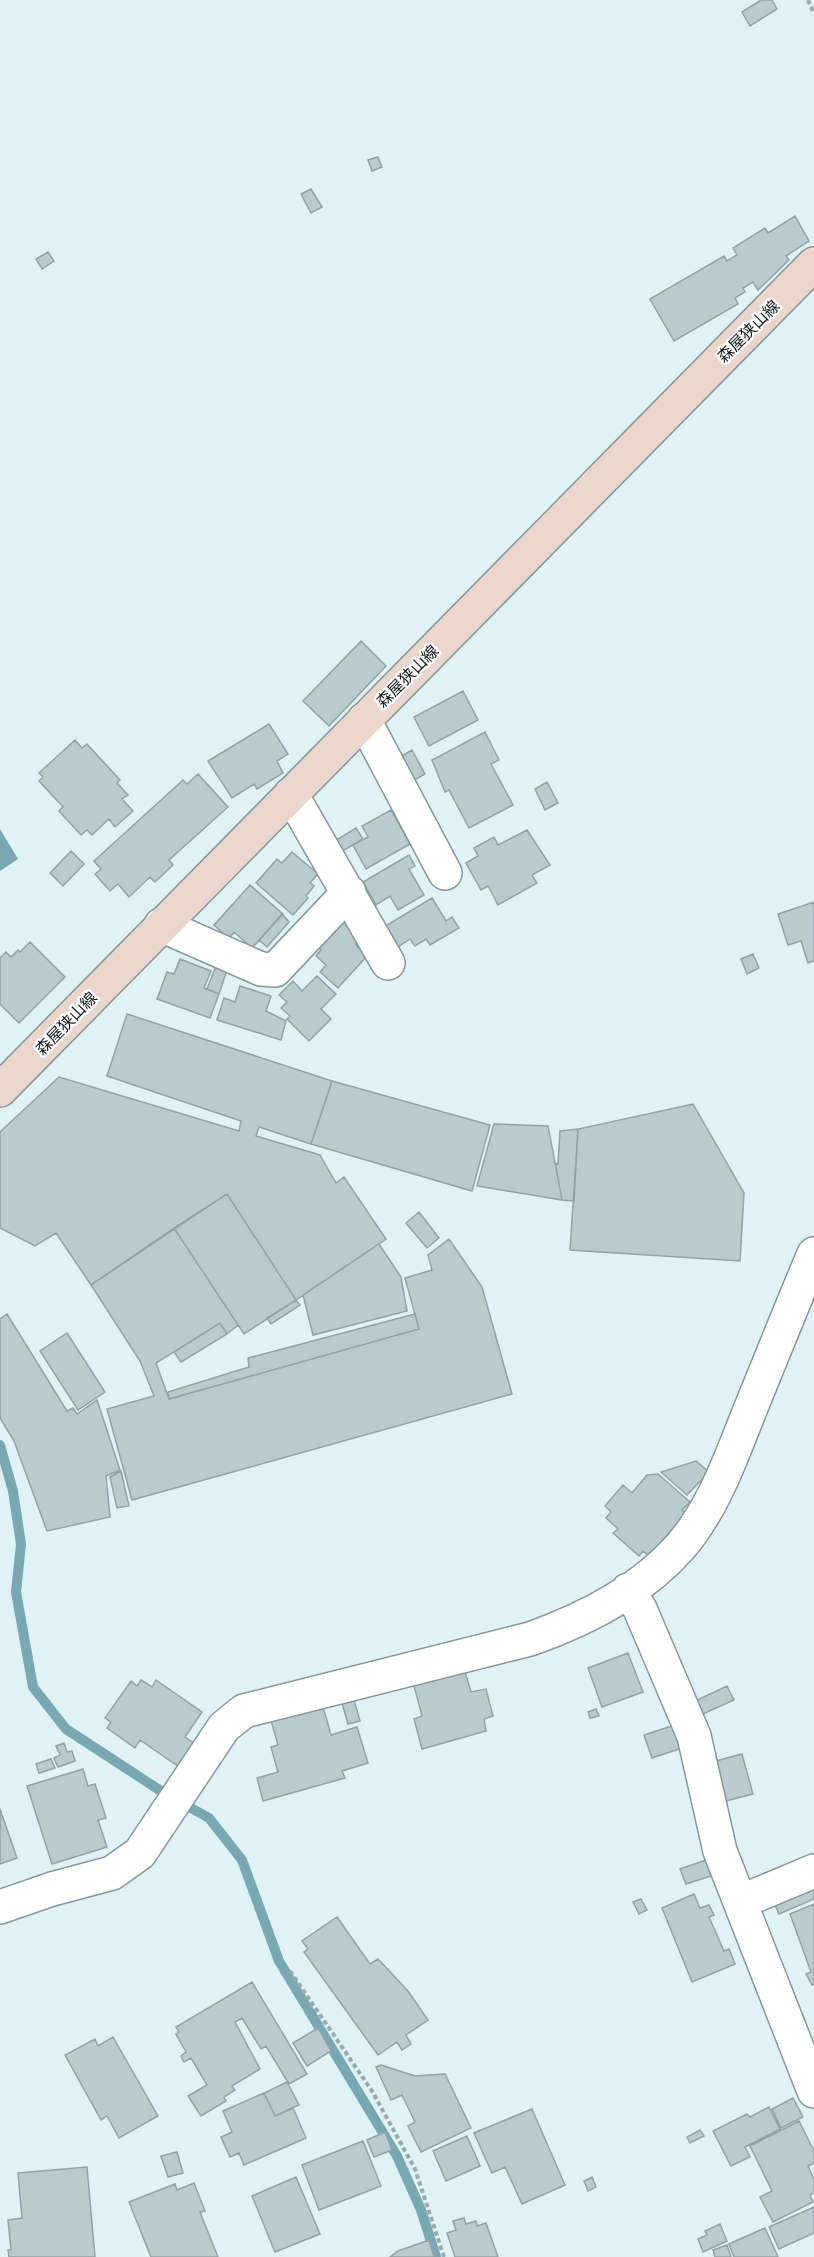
<svg xmlns="http://www.w3.org/2000/svg" width="814" height="2257" font-family="'Noto Serif','Noto Sans JP',serif">
<style>
.water{fill:#78a9b2}
.lines{fill:none;stroke-linecap:round;stroke-linejoin:round}
.stream{stroke:#78a9b2;stroke-width:10}
.building{fill:#bacbce;stroke:#92a3a6;stroke-width:1.5}
.street-casing{stroke:#86979a;stroke-width:36}
.secondary-casing{stroke:#86979a;stroke-width:36}
.path{stroke:#9ba9ab;stroke-width:4;stroke-dasharray:4.5 3;stroke-linecap:butt}
.street{stroke:#fff;stroke-width:33}
.secondary{stroke:#ead6cc;stroke-width:33}
.labels{text-anchor:middle;stroke-width:4.5;stroke-linejoin:round;paint-order:stroke}
.street-label{font-size:16px;fill:#121819;stroke:#fff}
</style>
<rect width="100%" height="100%" fill="#e0f2f5"/>
<!-- water -->
<path class="water" d="M 0,829 L 18,859 L 0,871 Z"/>
<g class="lines">
<!-- stream -->
<path class="stream" d="M 0,1445 L 13,1491 L 21,1544 L 16,1592 L 33,1687 L 66,1729 L 164,1793 L 209,1818 L 242,1860 L 279,1961 L 397,2156 L 421,2210 L 436,2257"/>
</g>
<!-- building -->
<path class="building" d="M 761,0 L 772,0 L 777,9 L 750,26 L 742,12 Z
M 378,157 L 382,167 L 372,171 L 368,160 Z
M 311,189 L 322,207 L 311,213 L 301,194 Z
M 795,216 L 809,241 L 786,256 L 789,260 L 758,290 L 753,282 L 743,288 L 745,292 L 735,298 L 738,304 L 674,341 L 650,299 L 724,256 L 727,261 L 737,255 L 733,248 L 765,228 L 768,233 Z
M 48,252 L 54,261 L 42,269 L 36,259 Z
M 361,641 L 386,666 L 329,726 L 303,701 Z
M 463,691 L 478,720 L 429,746 L 414,717 Z
M 269,724 L 288,754 L 277,761 L 283,773 L 257,789 L 254,784 L 232,798 L 208,761 Z
M 485,732 L 499,760 L 491,764 L 513,805 L 469,828 L 449,790 L 445,792 L 432,760 Z
M 75,740 L 82,748 L 87,744 L 120,780 L 117,783 L 128,795 L 122,799 L 133,811 L 115,827 L 109,819 L 92,835 L 87,830 L 81,835 L 59,811 L 63,807 L 39,781 L 43,777 L 39,773 Z
M 412,750 L 425,774 L 411,782 L 398,758 Z
M 198,774 L 228,807 L 169,860 L 173,865 L 155,882 L 150,877 L 129,897 L 118,884 L 110,891 L 95,874 L 101,869 L 94,861 L 183,780 L 187,784 Z
M 547,782 L 558,803 L 545,810 L 535,789 Z
M 391,810 L 410,844 L 366,869 L 353,845 L 368,837 L 362,826 Z
M 356,828 L 363,839 L 339,853 L 333,842 Z
M 527,830 L 550,865 L 532,875 L 537,883 L 498,905 L 488,886 L 481,890 L 466,863 L 478,856 L 474,848 L 494,837 L 498,845 Z
M 71,851 L 84,864 L 63,886 L 50,873 Z
M 292,852 L 318,874 L 310,883 L 314,886 L 306,896 L 308,898 L 293,915 L 256,883 L 277,859 L 282,863 Z
M 409,855 L 415,866 L 409,869 L 424,895 L 398,910 L 390,896 L 376,905 L 363,882 Z
M 250,885 L 283,914 L 252,948 L 234,932 L 229,939 L 214,925 Z
M 432,898 L 446,921 L 452,917 L 459,928 L 430,945 L 426,939 L 415,946 L 410,939 L 395,949 L 382,928 Z
M 814,902 L 814,961 L 808,963 L 801,941 L 788,945 L 778,914 Z
M 282,914 L 289,922 L 267,947 L 259,940 Z
M 342,920 L 355,933 L 360,940 L 356,945 L 367,956 L 338,988 L 320,972 L 326,965 L 316,956 L 321,950 L 317,946 Z
M 30,942 L 65,977 L 19,1023 L 0,1004 L 0,958 L 6,952 L 11,957 L 18,950 L 20,952 Z
M 753,954 L 759,968 L 747,974 L 741,959 Z
M 180,959 L 211,971 L 204,988 L 219,994 L 210,1018 L 157,999 L 167,972 L 174,974 Z
M 216,966 L 227,970 L 219,994 L 207,989 Z
M 317,976 L 336,994 L 321,1009 L 331,1019 L 309,1041 L 287,1019 L 290,1016 L 281,1008 L 287,1002 L 279,995 L 293,981 L 302,991 Z
M 240,986 L 271,996 L 266,1011 L 286,1021 L 281,1040 L 217,1020 L 224,998 L 235,1002 Z
M 127,1014 L 332,1081 L 311,1144 L 259,1127 L 256,1136 L 320,1155 L 336,1183 L 344,1177 L 386,1239 L 296,1300 L 227,1194 L 91,1285 L 56,1233 L 35,1246 L 0,1228 L 0,1132 L 59,1077 L 239,1131 L 241,1121 L 107,1076 Z
M 332,1081 L 490,1125 L 472,1191 L 311,1144 Z
M 693,1104 L 744,1193 L 740,1261 L 570,1250 L 578,1129 Z
M 494,1124 L 548,1126 L 562,1200 L 477,1186 Z
M 578,1129 L 574,1201 L 562,1200 L 555,1163 L 558,1164 L 560,1131 Z
M 227,1194 L 296,1300 L 244,1334 L 174,1228 Z
M 419,1212 L 439,1238 L 427,1248 L 406,1223 Z
M 174,1228 L 238,1325 L 227,1334 L 220,1323 L 156,1363 L 169,1399 L 419,1329 L 405,1278 L 432,1270 L 428,1255 L 449,1239 L 482,1287 L 512,1394 L 132,1500 L 107,1409 L 154,1396 L 140,1361 L 91,1285 Z
M 379,1244 L 401,1277 L 407,1311 L 313,1335 L 303,1295 Z
M 296,1300 L 300,1305 L 271,1324 L 267,1318 Z
M 7,1314 L 67,1411 L 73,1408 L 77,1414 L 97,1400 L 120,1470 L 106,1476 L 110,1517 L 47,1531 L 14,1441 L 0,1418 L 0,1319 Z
M 415,1314 L 419,1329 L 169,1399 L 168,1392 L 249,1367 L 248,1358 Z
M 220,1323 L 227,1334 L 181,1362 L 174,1352 Z
M 67,1333 L 105,1392 L 78,1410 L 40,1351 Z
M 696,1461 L 709,1472 L 687,1495 L 661,1472 Z
M 121,1471 L 129,1506 L 117,1508 L 110,1477 Z
M 658,1474 L 690,1502 L 682,1510 L 686,1514 L 649,1556 L 643,1551 L 639,1556 L 613,1533 L 618,1529 L 606,1518 L 611,1512 L 605,1506 L 623,1485 L 632,1493 L 647,1475 Z
M 628,1653 L 643,1692 L 602,1707 L 588,1668 Z
M 463,1665 L 471,1692 L 486,1689 L 493,1716 L 484,1719 L 486,1731 L 422,1749 L 414,1719 L 422,1716 L 412,1678 Z
M 141,1680 L 152,1687 L 156,1680 L 202,1712 L 185,1737 L 198,1746 L 182,1769 L 140,1740 L 135,1748 L 107,1728 L 111,1722 L 105,1718 L 131,1681 L 137,1686 Z
M 727,1686 L 734,1700 L 703,1714 L 697,1700 Z
M 352,1693 L 360,1721 L 348,1724 L 340,1696 Z
M 322,1703 L 331,1735 L 357,1727 L 368,1763 L 342,1771 L 345,1778 L 263,1801 L 257,1778 L 278,1772 L 271,1747 L 278,1745 L 270,1717 Z
M 596,1709 L 599,1716 L 590,1718 L 588,1712 Z
M 678,1724 L 685,1747 L 652,1758 L 644,1735 Z
M 64,1743 L 67,1752 L 72,1751 L 75,1761 L 58,1767 L 54,1758 L 60,1755 L 56,1746 Z
M 742,1754 L 753,1794 L 722,1802 L 712,1762 Z
M 51,1759 L 55,1768 L 39,1773 L 36,1764 Z
M 83,1769 L 88,1786 L 95,1784 L 106,1818 L 98,1820 L 107,1847 L 52,1864 L 27,1786 Z
M 0,1809 L 17,1858 L 0,1864 Z
M 706,1860 L 711,1876 L 686,1884 L 680,1869 Z
M 814,1883 L 814,1899 L 779,1914 L 773,1900 Z
M 694,1894 L 700,1908 L 709,1905 L 714,1915 L 709,1917 L 724,1951 L 729,1949 L 735,1964 L 692,1982 L 662,1908 Z
M 641,1899 L 647,1910 L 639,1914 L 633,1902 Z
M 814,1904 L 814,1984 L 812,1985 L 806,1974 L 811,1972 L 790,1914 Z
M 337,1917 L 370,1964 L 378,1959 L 408,1991 L 428,2020 L 406,2035 L 411,2044 L 402,2050 L 397,2042 L 378,2055 L 304,1952 L 308,1949 L 302,1941 Z
M 252,1982 L 307,2074 L 289,2084 L 266,2046 L 261,2049 L 242,2018 L 235,2022 L 260,2069 L 232,2086 L 235,2090 L 224,2097 L 226,2101 L 201,2116 L 188,2096 L 207,2085 L 191,2058 L 184,2062 L 181,2056 L 186,2052 L 176,2034 L 179,2032 L 176,2027 Z
M 318,2028 L 331,2051 L 307,2066 L 293,2043 Z
M 113,2037 L 158,2116 L 119,2138 L 107,2116 L 101,2120 L 65,2055 L 95,2039 L 98,2046 Z
M 381,2065 L 415,2076 L 445,2074 L 471,2128 L 421,2152 L 408,2126 L 415,2122 L 402,2095 L 391,2100 L 376,2067 Z
M 287,2082 L 299,2105 L 275,2116 L 264,2093 Z
M 264,2093 L 275,2116 L 293,2108 L 306,2138 L 244,2165 L 239,2153 L 230,2157 L 221,2137 L 232,2132 L 223,2111 Z
M 793,2098 L 803,2117 L 781,2128 L 772,2109 Z
M 769,2107 L 780,2129 L 745,2147 L 750,2157 L 731,2166 L 713,2131 L 747,2114 L 750,2117 Z
M 532,2109 L 565,2185 L 522,2204 L 505,2167 L 492,2173 L 474,2133 Z
M 799,2121 L 814,2151 L 814,2163 L 808,2166 L 814,2179 L 814,2193 L 810,2195 L 813,2202 L 773,2222 L 760,2197 L 772,2191 L 750,2146 Z
M 700,2130 L 704,2136 L 690,2143 L 687,2137 Z
M 385,2132 L 392,2150 L 374,2157 L 367,2140 Z
M 467,2136 L 480,2166 L 446,2181 L 433,2151 Z
M 363,2141 L 381,2186 L 319,2210 L 302,2165 Z
M 177,2152 L 183,2173 L 168,2177 L 161,2156 Z
M 87,2167 L 95,2257 L 9,2257 L 8,2250 L 11,2250 L 8,2220 L 22,2218 L 18,2173 Z
M 296,2177 L 320,2234 L 275,2252 L 252,2196 Z
M 592,2177 L 596,2187 L 588,2191 L 584,2181 Z
M 194,2183 L 205,2211 L 200,2212 L 218,2257 L 151,2257 L 129,2202 L 175,2184 L 177,2190 Z
M 814,2207 L 814,2233 L 779,2249 L 769,2227 Z
M 464,2218 L 466,2224 L 476,2221 L 477,2226 L 486,2223 L 498,2257 L 455,2257 L 447,2233 L 456,2230 L 453,2221 Z
M 720,2224 L 727,2241 L 703,2252 L 698,2239 L 707,2235 L 705,2231 Z
M 765,2228 L 778,2257 L 734,2257 L 729,2244 Z
M 429,2240 L 434,2257 L 390,2257 L 398,2251 Z
M 727,2245 L 731,2257 L 715,2257 L 713,2250 Z"/>
<g class="lines">
<defs>
<path id="street" d="M 364,720 L 445,873
M 291,794 L 388,963
M 161,925 L 261,969 L 275,970 L 349,892
M 628,1590 L 640,1609 L 694,1736 L 720,1851 L 814,2091
M 740,1902 L 814,1871
M 0,1907 L 52,1889 L 112,1873 L 140,1853 L 224,1727 L 244,1711 L 530,1639 C 584,1620 641,1591 680,1547 C 714,1508 731,1457 750,1410 C 771,1358 792,1306 814,1254"/>
<path id="secondary" d="M 0,1090 L 814,264"/>
</defs>
<!-- street casing -->
<use href="#street" class="street-casing"/>
<!-- secondary casing -->
<use href="#secondary" class="secondary-casing"/>
<!-- path -->
<path class="path" d="M 808,0 L 814,14
M 290,1971 L 372,2091 L 415,2169 L 444,2257"/>
<!-- street -->
<use href="#street" class="street"/>
<!-- secondary -->
<use href="#secondary" class="secondary"/>
</g>
<g class="labels">
<!-- street labels -->
<g class="street-label">
<text transform="translate(748 331) rotate(-45)" y="6">森屋狭山線</text>
<text transform="translate(407 676) rotate(-45)" y="6">森屋狭山線</text>
<text transform="translate(66 1023) rotate(-46)" y="6">森屋狭山線</text>
</g>
</g>
</svg>
